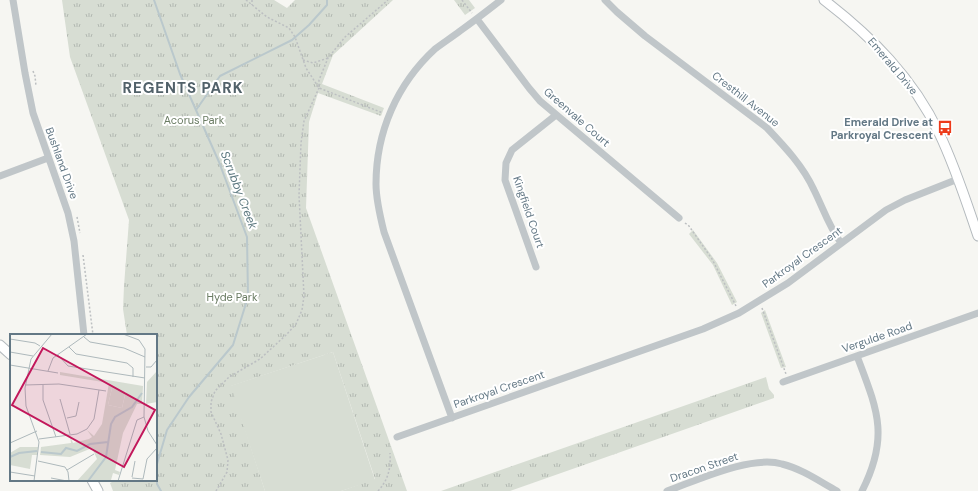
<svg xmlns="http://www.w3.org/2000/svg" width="978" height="491" font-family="'DM Sans',sans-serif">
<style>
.grass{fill:#d7ddd3}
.park{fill:url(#park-tufts)}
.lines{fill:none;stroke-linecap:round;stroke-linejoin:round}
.stream{stroke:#bac8cc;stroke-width:2}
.secondary-casing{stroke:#b3b9bd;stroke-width:11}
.path{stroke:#bcbfc1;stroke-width:1.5;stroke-dasharray:2 2;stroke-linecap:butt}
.street{stroke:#c0c6c9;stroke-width:7}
.secondary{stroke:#fff;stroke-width:9}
.labels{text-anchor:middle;stroke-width:4;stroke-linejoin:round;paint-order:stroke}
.street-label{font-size:11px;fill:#637885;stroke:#fff}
.park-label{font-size:11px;fill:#697b62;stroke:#fff}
.poi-label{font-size:11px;font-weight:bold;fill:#637885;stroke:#fff;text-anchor:end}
.water-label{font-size:12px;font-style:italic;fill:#5f7b82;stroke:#fff}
.district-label{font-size:15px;font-weight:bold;letter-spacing:1px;fill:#516169;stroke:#fff}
.inset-river{fill:none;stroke:#bac8cc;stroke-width:2}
.inset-road{fill:none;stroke:#aeb9bc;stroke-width:1}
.view{fill:#c2185b;fill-opacity:0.15;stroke:#c2185b;stroke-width:2}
.inset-edge{fill:none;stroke:#637885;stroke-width:2}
</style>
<defs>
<pattern id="park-tufts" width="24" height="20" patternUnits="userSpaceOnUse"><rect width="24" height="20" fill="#d7ddd3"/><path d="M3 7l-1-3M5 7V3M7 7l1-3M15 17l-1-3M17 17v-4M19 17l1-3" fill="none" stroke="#b2b8b1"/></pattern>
</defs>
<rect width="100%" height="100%" fill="#f6f6f2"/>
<!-- grass -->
<path class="grass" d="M 693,230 L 717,263 L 737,302 L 732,305 L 713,265 L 689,234 Z
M 765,310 L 786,367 L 781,368 L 761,313 Z
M 333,352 L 375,480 L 341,491 L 265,491 L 230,386 Z"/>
<!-- park -->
<path class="park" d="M 62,0 L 274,0 L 287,8 L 295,0 L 393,0 L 333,55 L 322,84 L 384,108 L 381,116 L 318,93 L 309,122 L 306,208 L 407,491 L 341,491 L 375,479 L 333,352 L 231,386 L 265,491 L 113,491 L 110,483 L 116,480 L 156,480 L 156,335 L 127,335 L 123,309 L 124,286 L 129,220 L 70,57 Z
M 454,0 L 469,0 L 475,8 L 465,15 Z
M 766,377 L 769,389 L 774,395 L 774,398 L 510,491 L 441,491 Z"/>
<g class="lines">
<!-- stream -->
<path class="stream" d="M 154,0 L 180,74 L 219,162 L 247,237 L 248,297 L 233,345 L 189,397 L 167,430 L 157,464 L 157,484 L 161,491
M 196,110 L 220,76 L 292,40 L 309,25 L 327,5 L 327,0"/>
<defs>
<path id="secondary" d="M 824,0 C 871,36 913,78 939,133 C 955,166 966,201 978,236
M 0,345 L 11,355
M 92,480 L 98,491"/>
</defs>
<!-- secondary casing -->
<use href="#secondary" class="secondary-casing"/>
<!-- path -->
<path class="path" d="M 246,0 L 267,17 L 289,28 L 295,37 L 306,68 L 319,88 L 383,113
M 252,0 L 252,5
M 462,0 L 472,13
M 303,60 L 313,63 L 328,58
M 33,71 L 35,76 L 36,86
M 77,217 L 80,233
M 685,223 L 689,226 L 712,259 L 736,306
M 83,255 L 93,335
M 762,308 L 786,374
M 216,491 L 227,472 L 228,460 L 221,434 L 211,412 L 211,402 L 215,391 L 229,377 L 260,359 L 286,335 L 296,324 L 302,310 L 304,296 L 299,195 L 301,143 L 304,121 L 319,88 L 319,80 L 328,58 L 345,37 L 388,0
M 378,491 C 388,480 391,469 390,453"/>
<!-- street -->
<path class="street" d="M 13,0 L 25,73 L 33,113 L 68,213 L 74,241 L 84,335
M 605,0 L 617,12 L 645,36 L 767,128 C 785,147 803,166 814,190 C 823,208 829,227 841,243
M 477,19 L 529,88 L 540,101 L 679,218
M 0,176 L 48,158
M 536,267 L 505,180 L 506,163 L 512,150 L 556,115
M 857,356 C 877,409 890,436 862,491
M 783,382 L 978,313
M 452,418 L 384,232 C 380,216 376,200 376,184 C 376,132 397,84 435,49 C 443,43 452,37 460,31 C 474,21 487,11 501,0
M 397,437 L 703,329 L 739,313 L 788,283 L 886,210 L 905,200 L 958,179
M 667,491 C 698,480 751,455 782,464 C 802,469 819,481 837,491"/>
<!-- secondary -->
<use href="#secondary" class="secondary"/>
</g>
<!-- icons -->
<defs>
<symbol id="bus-bare" viewBox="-9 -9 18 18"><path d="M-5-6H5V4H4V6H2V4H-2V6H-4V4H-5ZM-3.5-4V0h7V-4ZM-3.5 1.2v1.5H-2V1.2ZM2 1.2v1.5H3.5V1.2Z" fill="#ed3b1a" stroke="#fff" stroke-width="2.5" paint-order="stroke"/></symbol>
</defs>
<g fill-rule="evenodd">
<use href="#bus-bare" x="934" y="117" width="22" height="22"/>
</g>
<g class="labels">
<!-- street labels -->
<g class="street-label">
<text transform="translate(893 66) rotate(50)" y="4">Emerald Drive</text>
<text transform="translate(746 99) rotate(38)" y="4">Cresthill Avenue</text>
<text transform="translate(577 117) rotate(41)" y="4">Greenvale Court</text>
<text transform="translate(62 163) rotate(70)" y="4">Bushland Drive</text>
<text transform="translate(529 212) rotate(71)" y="4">Kingfield Court</text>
<text transform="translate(802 257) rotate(-36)" y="4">Parkroyal Crescent</text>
<text transform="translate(877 337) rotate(-19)" y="4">Vergulde Road</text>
<text transform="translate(499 389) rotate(-19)" y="4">Parkroyal Crescent</text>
<text transform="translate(704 467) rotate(-19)" y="4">Dracon Street</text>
</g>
<!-- park labels -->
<g class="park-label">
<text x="194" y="124">Acorus Park</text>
<text x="232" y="301">Hyde Park</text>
</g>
<!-- poi labels -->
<g class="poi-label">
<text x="933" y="126">Emerald Drive at<tspan x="933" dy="13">Parkroyal Crescent</tspan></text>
</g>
<!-- water labels -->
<g class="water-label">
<text transform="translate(239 190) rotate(69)" y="4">Scrubby Creek</text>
</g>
<!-- district labels -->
<g class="district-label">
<text x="183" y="93">REGENTS PARK</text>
</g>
</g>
<!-- overview -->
<g transform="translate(10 334)">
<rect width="147" height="147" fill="#f6f6f2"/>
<path d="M 102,54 L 116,56 L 112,74 L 98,71 Z" fill="#d7ddd3"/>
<path d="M 147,37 L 147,68 L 136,70 L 137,48 ZM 50,38 L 133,52 L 132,70 L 127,70 L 113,99 L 105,136 L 110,138 L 109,141 L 103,139 L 101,146 L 105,147 L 67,147 L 87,125 L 82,114 L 60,123 L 30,121 L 31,113 L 61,109 L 60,102 L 63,109 L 79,105 L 82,103 L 77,96 L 84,102 L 92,90 L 99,49 L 50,41 ZM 102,54 L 116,57 L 112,74 L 98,71 ZM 10,113 L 28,113 L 27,121 L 22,121 L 20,135 L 0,131 L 0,119 Z" fill="#d7ddd3" fill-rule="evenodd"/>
<path class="inset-river" d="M 31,118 L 51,120 L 56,114 L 67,117 L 80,110 L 98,108M 0,123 L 9,119 L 27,117M 78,147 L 96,123 L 101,90 L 105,83 L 122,73 L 132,59"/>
<path class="inset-road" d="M 113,0 L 129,6 L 135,15 L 134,83 L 138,97 L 147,111M 74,3 L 80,8 L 114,14 L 135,23M 0,5 L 25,9 L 30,12M 59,13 L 66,20 L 117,29 L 123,34 L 123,43M 0,18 L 23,22M 48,21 L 58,32 L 135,44M 0,31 L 48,39M 136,33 L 141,33 L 147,26M 38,37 L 43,24 L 77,0M 15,51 L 49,50 L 96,57M 33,51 L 33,66 L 46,103M 50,65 L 60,100M 57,84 L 66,82 L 69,68M 29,105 L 67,100 L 77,95 L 84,85 L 89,56M 0,109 L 27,97M 28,127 L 55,133 L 58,138 L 59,147M 57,136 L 84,120M 0,138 L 25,142M 122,143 L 125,127M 41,144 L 57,147M 122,144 L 133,145 L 137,125 L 147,114M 24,147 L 29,108 L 16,72 L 15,54 L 21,25 L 42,0M 108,147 L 127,86 L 134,83"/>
<path class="view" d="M 33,14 L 145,76 L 114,133 L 2,71 Z"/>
<rect width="147" height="147" class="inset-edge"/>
</g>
</svg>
